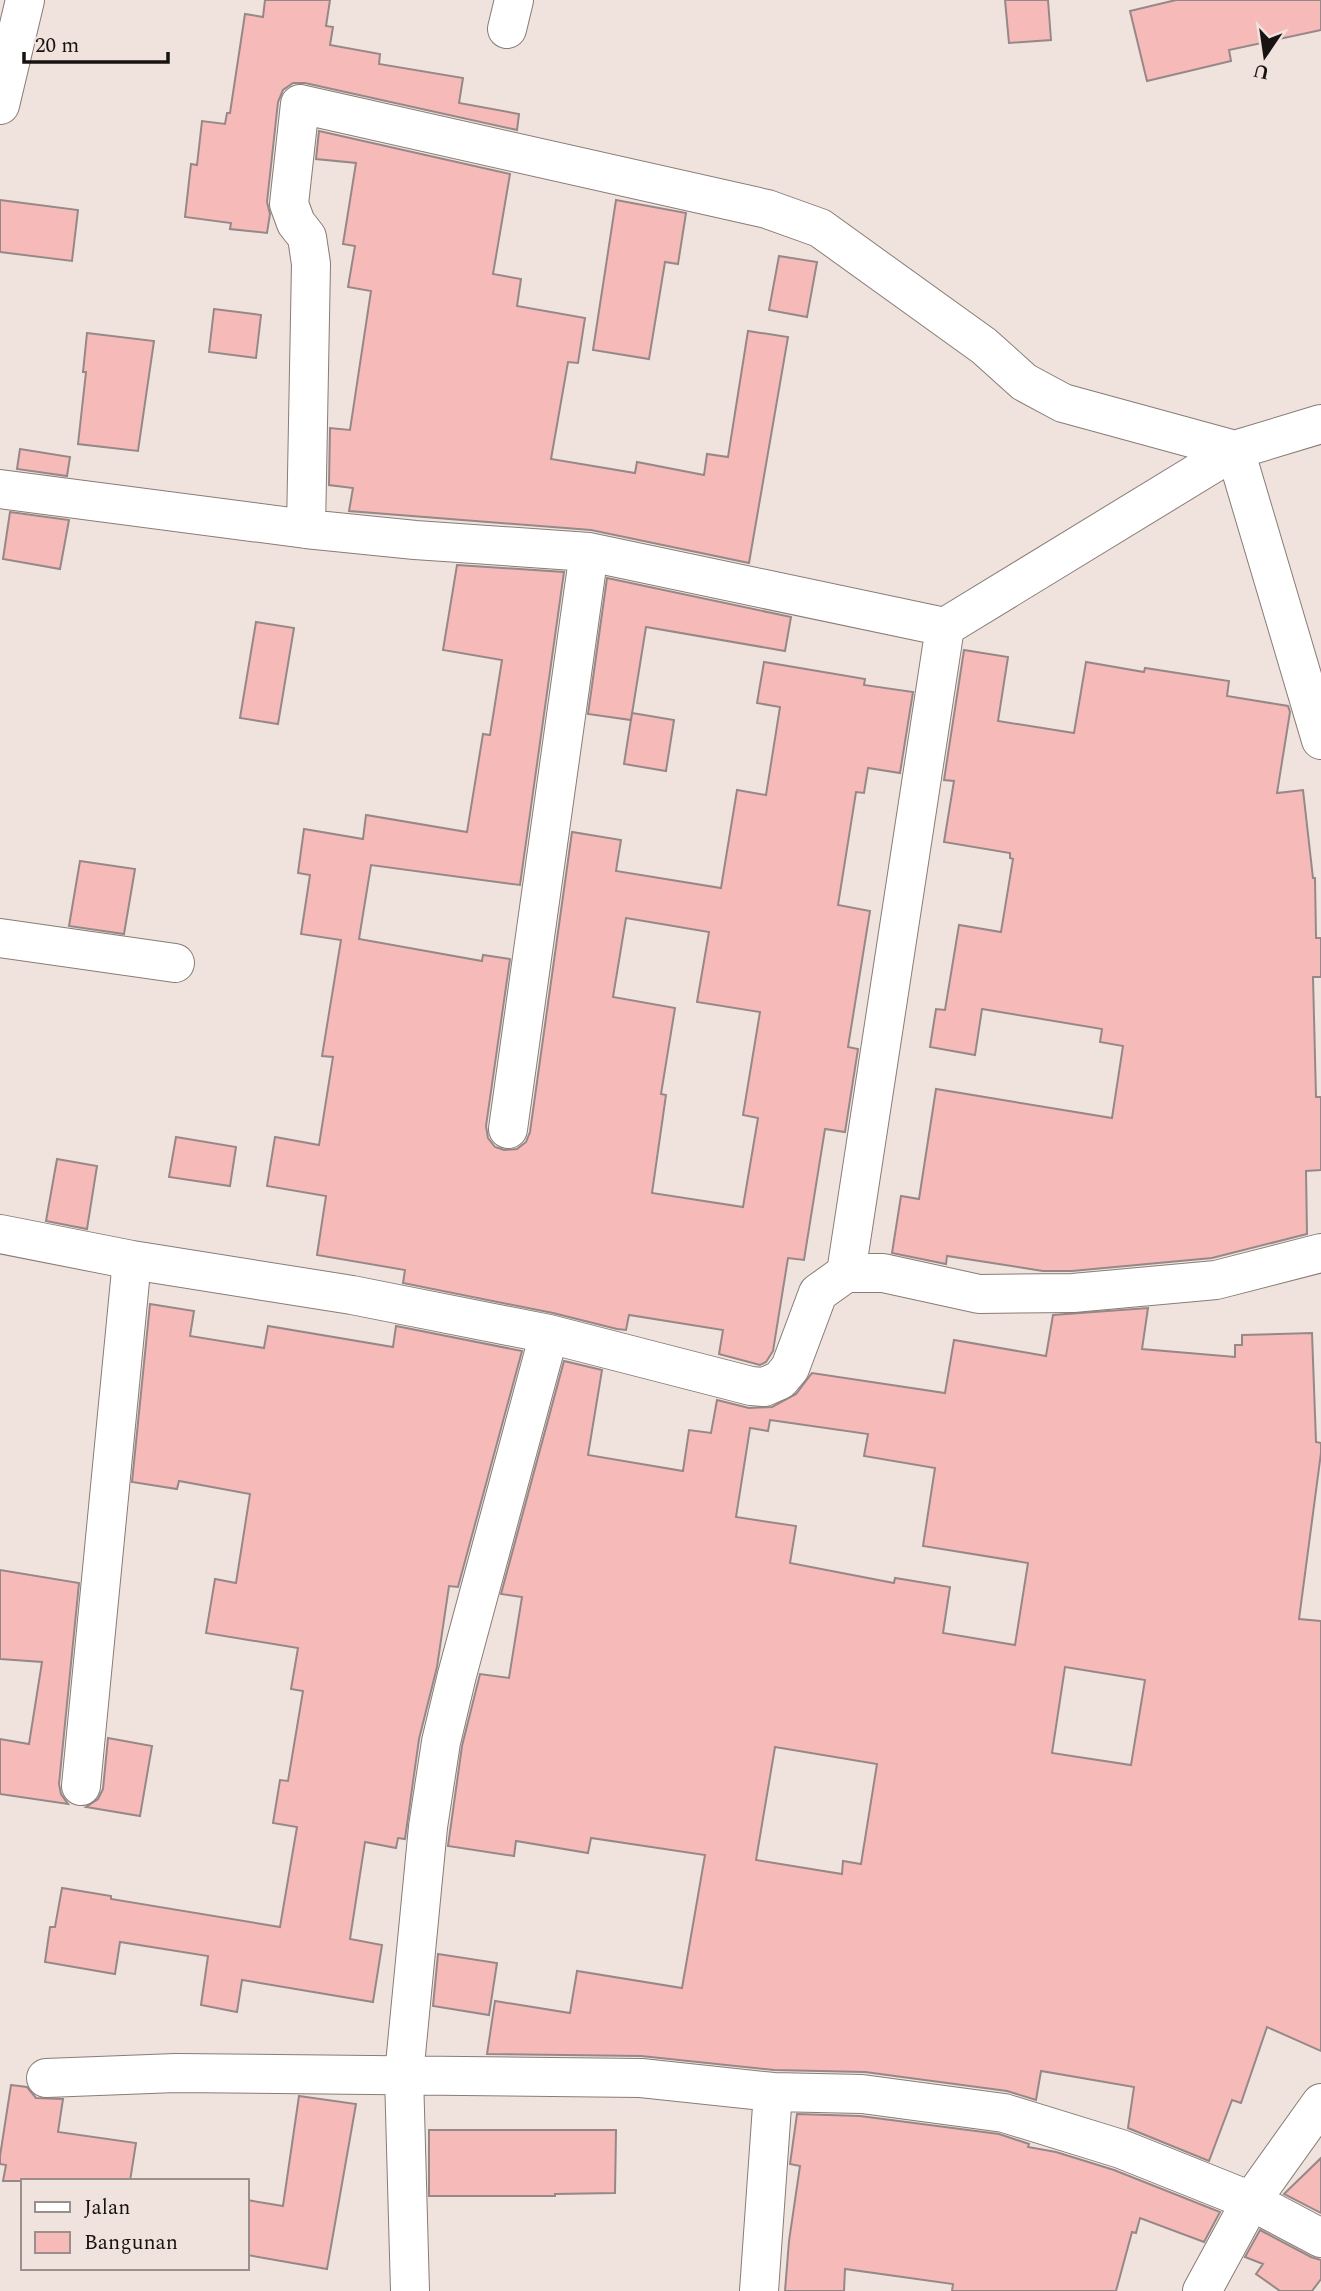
<svg xmlns="http://www.w3.org/2000/svg" width="1321" height="2291" font-family="Spectral,serif">
<style>
.building{fill:#f6bbb9;stroke:#968888;stroke-width:2;fill-rule:evenodd}
.lines{fill:none;stroke-linecap:round;stroke-linejoin:round}
.minor-casing{stroke:#887c76;stroke-width:40}
.minor{stroke:#fff;stroke-width:38}
</style>
<rect width="100%" height="100%" fill="#f0e2dc"/>
<!-- building -->
<path class="building" d="M 265,0 L 330,0 L 326,26 L 333,27 L 330,45 L 380,54 L 379,64 L 463,78 L 459,103 L 519,114 L 517,130 L 305,83 L 293,83 L 283,90 L 278,102 L 267,202 L 270,214 L 267,233 L 230,229 L 231,223 L 185,217 L 191,164 L 197,165 L 202,121 L 225,124 L 227,113 L 230,113 L 245,14 L 263,17 Z
M 1005,0 L 1048,0 L 1051,40 L 1009,43 Z
M 1176,0 L 1321,0 L 1321,30 L 1229,50 L 1231,61 L 1147,81 L 1130,11 Z
M 319,131 L 510,174 L 493,274 L 521,279 L 517,306 L 585,318 L 578,363 L 568,362 L 551,459 L 635,473 L 637,462 L 704,475 L 707,454 L 728,457 L 748,331 L 788,337 L 749,563 L 591,530 L 349,511 L 353,488 L 329,485 L 330,428 L 350,430 L 371,291 L 348,287 L 355,246 L 343,244 L 356,163 L 316,159 Z
M 0,200 L 78,210 L 72,261 L 0,252 Z
M 616,200 L 686,213 L 678,264 L 665,262 L 649,359 L 593,350 Z
M 779,256 L 817,262 L 807,317 L 769,310 Z
M 214,309 L 261,315 L 256,358 L 209,352 Z
M 87,333 L 154,341 L 138,451 L 78,444 L 86,372 L 83,372 Z
M 20,449 L 70,457 L 67,476 L 17,469 Z
M 10,512 L 69,520 L 60,569 L 3,559 Z
M 457,565 L 564,572 L 520,885 L 371,865 L 359,939 L 482,961 L 483,955 L 510,959 L 486,1126 L 488,1138 L 495,1147 L 504,1150 L 517,1149 L 526,1142 L 530,1132 L 572,832 L 621,840 L 616,871 L 721,888 L 737,790 L 766,795 L 780,707 L 757,703 L 764,662 L 865,679 L 864,685 L 913,692 L 900,773 L 868,768 L 864,793 L 856,792 L 838,905 L 870,911 L 848,1047 L 858,1049 L 845,1132 L 825,1129 L 804,1260 L 788,1258 L 773,1351 L 766,1362 L 760,1365 L 719,1354 L 723,1330 L 629,1315 L 626,1330 L 617,1329 L 553,1313 L 403,1283 L 405,1270 L 317,1255 L 326,1196 L 267,1186 L 275,1137 L 319,1145 L 333,1057 L 322,1056 L 341,940 L 301,934 L 310,875 L 298,873 L 304,829 L 363,839 L 366,815 L 467,832 L 483,734 L 490,735 L 502,660 L 443,650 ZM 626,918 L 709,932 L 697,1002 L 760,1012 L 743,1115 L 758,1118 L 743,1207 L 652,1193 L 666,1095 L 661,1094 L 675,1008 L 613,997 Z
M 607,578 L 791,617 L 785,651 L 646,627 L 631,720 L 588,714 Z
M 256,622 L 294,628 L 278,724 L 240,718 Z
M 964,650 L 1008,657 L 998,721 L 1074,733 L 1086,662 L 1144,672 L 1145,668 L 1229,681 L 1227,696 L 1288,706 L 1290,712 L 1277,793 L 1303,790 L 1313,878 L 1315,878 L 1316,938 L 1321,938 L 1321,977 L 1313,977 L 1316,1097 L 1321,1097 L 1321,1170 L 1306,1171 L 1307,1234 L 1212,1258 L 1072,1271 L 1043,1271 L 947,1256 L 946,1264 L 892,1253 L 901,1196 L 919,1199 L 936,1089 L 1112,1118 L 1123,1046 L 1100,1042 L 1102,1029 L 982,1009 L 975,1055 L 930,1047 L 936,1009 L 945,1010 L 959,925 L 1001,932 L 1013,859 L 1010,858 L 1010,853 L 944,842 L 954,781 L 944,780 Z
M 632,713 L 674,720 L 666,771 L 624,764 Z
M 80,861 L 135,869 L 124,934 L 69,926 Z
M 176,1137 L 236,1147 L 230,1186 L 169,1177 Z
M 57,1159 L 97,1166 L 87,1229 L 46,1221 Z
M 150,1304 L 194,1311 L 190,1336 L 264,1348 L 268,1326 L 393,1347 L 396,1326 L 522,1351 L 458,1587 L 449,1586 L 437,1667 L 419,1739 L 405,1839 L 398,1838 L 396,1848 L 365,1842 L 350,1939 L 382,1945 L 373,2002 L 242,1980 L 237,2012 L 201,2005 L 208,1956 L 120,1942 L 115,1974 L 45,1962 L 50,1927 L 55,1927 L 62,1888 L 111,1896 L 111,1899 L 280,1927 L 297,1827 L 273,1823 L 280,1780 L 288,1781 L 303,1691 L 291,1689 L 298,1648 L 206,1633 L 215,1579 L 236,1583 L 250,1494 L 179,1481 L 177,1489 L 132,1482 Z
M 1148,1308 L 1142,1349 L 1235,1357 L 1235,1345 L 1242,1345 L 1242,1335 L 1312,1333 L 1316,1442 L 1321,1443 L 1321,1453 L 1299,1619 L 1321,1621 L 1321,2051 L 1267,2027 L 1241,2103 L 1232,2100 L 1209,2161 L 1128,2128 L 1134,2087 L 1041,2071 L 1036,2100 L 1007,2091 L 865,2072 L 774,2070 L 641,2056 L 487,2054 L 495,2001 L 570,2013 L 577,1971 L 682,1988 L 705,1855 L 591,1838 L 588,1853 L 516,1841 L 514,1856 L 448,1846 L 462,1746 L 480,1674 L 509,1678 L 522,1597 L 501,1594 L 564,1361 L 602,1370 L 588,1455 L 683,1471 L 689,1430 L 711,1433 L 717,1400 L 749,1408 L 772,1407 L 796,1394 L 812,1373 L 945,1393 L 954,1340 L 1046,1356 L 1053,1315 ZM 770,1420 L 868,1434 L 864,1456 L 935,1468 L 923,1546 L 1028,1563 L 1015,1645 L 943,1633 L 950,1587 L 895,1578 L 894,1583 L 790,1563 L 796,1526 L 736,1517 L 750,1428 L 768,1431 ZM 1065,1667 L 1145,1680 L 1131,1765 L 1052,1753 ZM 775,1747 L 877,1764 L 861,1864 L 843,1861 L 842,1874 L 756,1860 Z
M 0,1570 L 79,1583 L 59,1784 L 61,1794 L 68,1804 L 0,1794 L 0,1739 L 29,1744 L 42,1662 L 0,1659 Z
M 108,1738 L 152,1746 L 140,1816 L 86,1807 L 98,1799 L 103,1789 Z
M 438,1954 L 497,1963 L 489,2015 L 433,2006 Z
M 11,2085 L 27,2087 L 36,2098 L 63,2099 L 58,2132 L 136,2143 L 130,2181 L 3,2181 L 6,2165 L 0,2164 L 0,2156 Z
M 299,2096 L 356,2104 L 327,2269 L 247,2255 L 247,2200 L 283,2206 Z
M 797,2114 L 860,2116 L 999,2134 L 1029,2144 L 1028,2147 L 1056,2152 L 1114,2170 L 1220,2212 L 1204,2242 L 1140,2218 L 1136,2233 L 1132,2232 L 1116,2291 L 952,2291 L 953,2284 L 845,2269 L 844,2291 L 785,2291 L 789,2241 L 800,2166 L 790,2164 Z
M 429,2130 L 616,2130 L 615,2193 L 555,2194 L 555,2196 L 429,2196 Z
M 1321,2158 L 1321,2213 L 1284,2194 Z
M 1260,2230 L 1311,2257 L 1321,2260 L 1321,2279 L 1312,2291 L 1280,2291 L 1256,2274 L 1263,2264 L 1245,2257 Z"/>
<g class="lines">
<defs>
<path id="minor" d="M 507,29 L 514,0
M 0,105 L 25,0
M 0,489 L 306,529 L 415,540 L 589,552 L 945,627 L 1235,450 L 1321,424
M 306,529 L 311,264 L 307,237 L 296,223 L 289,204 L 300,104 L 767,209 L 820,228 L 984,346 L 1024,382 L 1063,403 L 1235,450 L 1321,740
M 0,938 L 175,963
M 508,1129 L 589,552
M 0,1234 L 132,1260 L 352,1295 L 549,1334 L 751,1386 L 764,1387 L 780,1380 L 790,1368 L 818,1293 L 846,1273 L 883,1273 L 979,1294 L 1073,1293 L 1216,1280 L 1321,1253
M 846,1273 L 945,627
M 81,1786 L 132,1260
M 46,2078 L 176,2073 L 641,2078 L 773,2092 L 862,2094 L 1004,2113 L 1121,2149 L 1251,2201 L 1321,2238
M 410,2291 L 404,2075 L 428,1827 L 441,1742 L 457,1675 L 549,1334
M 759,2291 L 773,2092
M 1202,2291 L 1251,2201 L 1321,2103"/>
</defs>
<!-- minor casing -->
<use href="#minor" class="minor-casing"/>
<!-- minor -->
<use href="#minor" class="minor"/>
</g>
<!-- legend -->
<rect x="21" y="2179" width="228" height="91" fill="#f0e2dc" stroke="#9a8f8b" stroke-width="2"/>
<rect x="35" y="2202" width="35" height="10" fill="#ffffff" stroke="#9a8f8b" stroke-width="2"/>
<text x="84" y="2214" font-size="21" fill="#181311">Jalan</text>
<rect x="35" y="2232" width="35" height="21" fill="#f6bbb9" stroke="#9a8f8b" stroke-width="2"/>
<text x="84" y="2249" font-size="21" fill="#181311">Bangunan</text>
<!-- north arrow -->
<g transform="translate(1265 56) rotate(193)" stroke="#f0e2dc" stroke-width="5" paint-order="stroke">
<path d="M0-5L12 26L0 18L-12 26Z" fill="#181311"/>
<text y="-10" font-size="19" font-weight="bold" text-anchor="middle" fill="#181311">U</text>
</g>
<!-- scale -->
<path d="M24 52v10h144v-10" fill="none" stroke="#181311" stroke-width="3.5"/>
<text x="35" y="52" font-size="21" fill="#181311" stroke="#f0e2dc" stroke-width="5" paint-order="stroke">20 m</text>
</svg>
